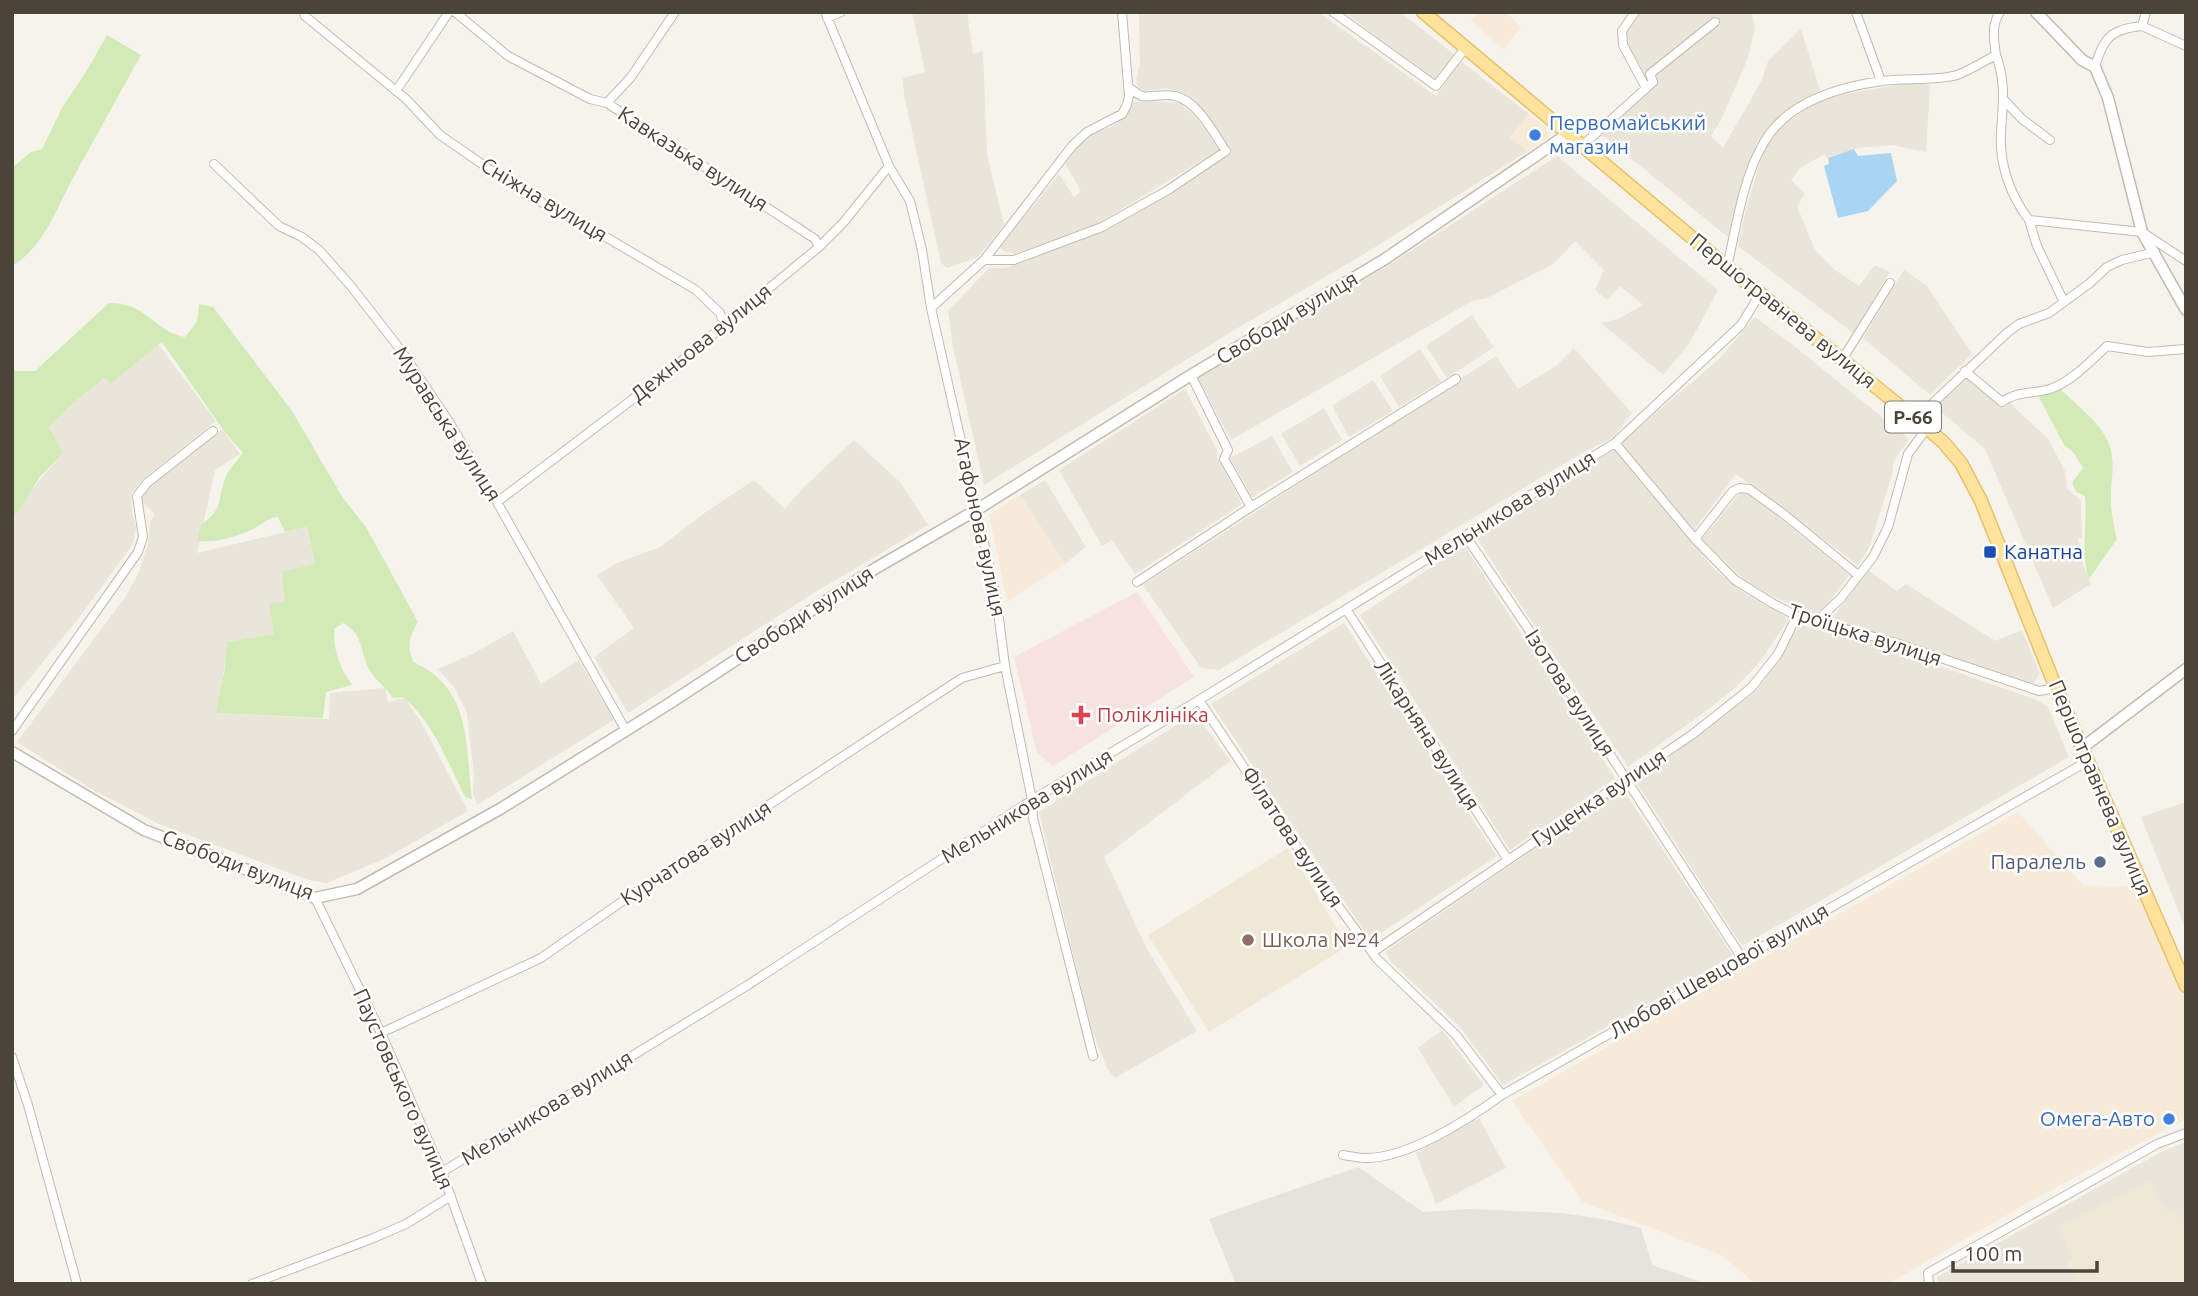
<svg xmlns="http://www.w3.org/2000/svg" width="2198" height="1296" font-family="Ubuntu,sans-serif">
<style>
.residential{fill:#eae5da}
.commercial{fill:#f7ead8}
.industrial{fill:#e6e2dd}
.education{fill:#efe8d6}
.medical{fill:#f6e3e0}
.green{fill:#d2eab5}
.water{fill:#a9d4f2}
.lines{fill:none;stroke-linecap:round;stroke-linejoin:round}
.minor-casing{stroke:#c2bbae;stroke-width:10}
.tertiary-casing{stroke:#c2bbae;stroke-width:13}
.primary-casing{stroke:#e6c16a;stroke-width:15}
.minor{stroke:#fff;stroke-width:8}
.tertiary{stroke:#fff;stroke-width:10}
.primary{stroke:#ffe39c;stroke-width:12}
.shop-dot{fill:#3f7fe0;stroke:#fff;stroke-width:2.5}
.transit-dot{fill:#1a4fb4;stroke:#fff;stroke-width:2.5}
.health-dot{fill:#e0444e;stroke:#fff;stroke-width:2.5}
.service-dot{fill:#5c6f8a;stroke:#fff;stroke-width:2.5}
.education-dot{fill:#8d6e63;stroke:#fff;stroke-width:2.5}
.labels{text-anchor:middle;stroke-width:5;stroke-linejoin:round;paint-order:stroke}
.shield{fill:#fff;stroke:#817c74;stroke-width:2}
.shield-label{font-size:19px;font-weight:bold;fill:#4b4439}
.shop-label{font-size:21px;fill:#366cbe;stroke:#fff;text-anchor:start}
.street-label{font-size:21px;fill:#4b4439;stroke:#fff}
.transit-label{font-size:21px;fill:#164399;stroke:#fff;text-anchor:start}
.health-label{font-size:21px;fill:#be3a42;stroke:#fff;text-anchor:start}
.service-label{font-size:21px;fill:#4e5e75;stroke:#fff;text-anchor:end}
.education-label{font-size:21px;fill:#785e54;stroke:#fff;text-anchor:start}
</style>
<rect width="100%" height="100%" fill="#f6f3ec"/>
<!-- residential -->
<path class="residential" d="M 912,12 L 967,12 L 973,54 L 983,51 L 987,154 L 1004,225 L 977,258 L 947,268 L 941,263 L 904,95 L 903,78 L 925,72 Z
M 1139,12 L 1318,12 L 1436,96 L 1461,61 L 1529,114 L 1510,137 L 1528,151 L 1361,256 L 1236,329 L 984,485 L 953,347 L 948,311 L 989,268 L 1005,268 L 1115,226 L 1228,155 L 1231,149 L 1194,99 L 1181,92 L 1165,88 L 1145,91 L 1139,89 L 1136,82 L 1140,62 Z
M 1344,12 L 1400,12 L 1455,55 L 1437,78 L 1433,79 Z
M 1640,12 L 1752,12 L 1755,29 L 1748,58 L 1721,120 L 1711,136 L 1723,148 L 1762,80 L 1768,61 L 1801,29 L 1820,90 L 1771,126 L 1757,142 L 1729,238 L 1601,134 L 1600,131 L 1657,81 L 1653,75 L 1719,22 L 1716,16 L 1643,78 L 1626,42 L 1626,34 L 1630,24 Z
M 1909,83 L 1930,85 L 1926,152 L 1892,145 L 1858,148 L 1826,158 L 1825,154 L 1800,168 L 1791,180 L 1805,194 L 1797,206 L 1815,250 L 1835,270 L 1859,286 L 1875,265 L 1890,272 L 1853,333 L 1738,246 L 1747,205 L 1763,152 L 1780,127 L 1819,101 L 1845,94 Z
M 1154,101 L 1180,103 L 1195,116 L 1219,150 L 1099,223 L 1017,254 L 1005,252 L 1000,247 L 1059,174 L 1074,197 L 1081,191 L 1065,163 L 1074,149 L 1091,135 L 1113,126 L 1122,119 L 1134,102 Z
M 1557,156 L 1718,290 L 1689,344 L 1663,375 L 1601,323 L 1618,319 L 1643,305 L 1620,286 L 1607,300 L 1595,290 L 1604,270 L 1575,241 L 1553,264 L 1487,298 L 1472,301 L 1231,440 L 1198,378 L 1392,263 Z
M 1904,270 L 1927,286 L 1972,354 L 1930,395 L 1863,338 Z
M 1472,315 L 1494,347 L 1447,378 L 1426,346 Z
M 1755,317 L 1793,345 L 1909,439 L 1893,462 L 1893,471 L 1869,548 L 1858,565 L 1736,474 L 1693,531 L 1621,443 L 1719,359 Z
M 158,344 L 216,421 L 143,479 L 131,494 L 132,512 L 136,528 L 133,544 L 78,619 L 12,700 L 12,513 L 63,453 L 49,427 L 67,409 L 105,376 L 110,383 Z
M 1574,348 L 1632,413 L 1614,437 L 1582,453 L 1219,670 L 1201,668 L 1143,585 L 1496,356 L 1518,389 L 1556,366 Z
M 1420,349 L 1441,381 L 1399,407 L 1380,376 Z
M 1965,375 L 2004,408 L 2010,403 L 2049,440 L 2065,471 L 2067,488 L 2081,501 L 2082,538 L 2077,538 L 2080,545 L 2077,548 L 2091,584 L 2053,608 L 1985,449 L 1934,406 Z
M 1373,380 L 1393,411 L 1349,437 L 1332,406 Z
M 1185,389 L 1217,450 L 1217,458 L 1242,504 L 1135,574 L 1112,540 L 1102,546 L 1059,470 Z
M 1324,408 L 1342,440 L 1300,466 L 1281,434 Z
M 222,429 L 240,454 L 215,470 L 197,553 L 307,527 L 315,565 L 285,602 L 269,605 L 275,634 L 227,642 L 219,713 L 329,719 L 330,693 L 385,688 L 388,702 L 405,698 L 422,724 L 468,811 L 386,858 L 327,883 L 309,880 L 159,824 L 91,789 L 17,742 L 126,596 L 139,572 L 148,543 L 150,523 L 155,514 L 141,501 L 144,494 L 154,482 Z
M 1272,436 L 1293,472 L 1252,497 L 1230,458 Z
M 854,440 L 900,482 L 928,525 L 809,596 L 628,713 L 594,657 L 634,628 L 597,575 L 617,563 L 660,547 L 706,512 L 754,480 L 785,509 L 802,489 Z
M 1615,449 L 1715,570 L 1743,592 L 1789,619 L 1759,663 L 1737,686 L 1706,711 L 1628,767 L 1476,537 Z
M 1045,480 L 1086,547 L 1065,564 L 1020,495 Z
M 1741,492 L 1753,496 L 1778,516 L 1849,575 L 1825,608 L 1815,614 L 1771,596 L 1743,579 L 1702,539 Z
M 1464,545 L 1615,778 L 1510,850 L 1360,615 Z
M 1869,571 L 1897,591 L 1906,584 L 1995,641 L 2022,630 L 2040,674 L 2032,685 L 1896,638 L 1845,625 L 1832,618 Z
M 1344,623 L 1497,856 L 1375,937 L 1367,935 L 1211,704 Z
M 1800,625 L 1871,642 L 2037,700 L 2048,707 L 2069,757 L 1742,946 L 1636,782 L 1754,693 L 1765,680 Z
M 513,631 L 541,684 L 579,660 L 614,720 L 477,805 L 473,793 L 474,776 L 467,713 L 454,687 L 438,669 L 472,654 Z
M 1195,713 L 1230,761 L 1104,857 L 1146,947 L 1197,1031 L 1115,1078 L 1107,1068 L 1090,1025 L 1039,812 Z
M 1622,788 L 1733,956 L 1503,1085 L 1460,1027 L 1390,961 L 1386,951 Z
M 2186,802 L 2186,930 L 2141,817 Z
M 1442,1030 L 1484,1085 L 1454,1107 L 1418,1048 Z
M 1479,1118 L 1506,1168 L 1436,1204 L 1416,1153 Z
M 2186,1142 L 2186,1284 L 1938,1284 L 1937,1277 L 2159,1153 Z"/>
<!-- commercial -->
<path class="commercial" d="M 1479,12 L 1506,12 L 1521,27 L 1504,50 L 1471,21 Z
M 1529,114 L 1550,130 L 1551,135 L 1528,151 L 1510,138 Z
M 1020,495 L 1065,564 L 1007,602 L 989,515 Z
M 2018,812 L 2083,885 L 2136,887 L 2186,1001 L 2186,1119 L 2034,1199 L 1888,1284 L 1756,1284 L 1721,1255 L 1583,1202 L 1512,1101 Z"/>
<!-- industrial -->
<path class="industrial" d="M 1358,1167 L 1423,1212 L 1470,1209 L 1562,1213 L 1608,1220 L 1641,1228 L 1652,1265 L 1707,1284 L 1236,1284 L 1209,1219 Z"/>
<!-- education -->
<path class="education" d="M 1288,848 L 1348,946 L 1209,1032 L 1148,935 Z
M 2149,1181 L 2166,1211 L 2170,1209 L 2186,1220 L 2186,1284 L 2077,1284 L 2067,1262 L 2073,1258 L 2058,1227 Z"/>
<!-- medical -->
<path class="medical" d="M 1137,592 L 1194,677 L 1053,766 L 1037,753 L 1014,657 Z"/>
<!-- green -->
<path class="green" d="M 107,35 L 141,55 C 118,96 96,137 73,178 C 56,209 44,247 12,266 L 12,168 L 31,152 L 42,149 L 62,108 L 86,72 Z
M 109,303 C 147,302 153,331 185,337 L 197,322 L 199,304 L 213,307 L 292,411 L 343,498 L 366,527 L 418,622 C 409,637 407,645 413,662 C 472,688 465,744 472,799 L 465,797 C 448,762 433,722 403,697 L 393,698 C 387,688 377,682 371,672 C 359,653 365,635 343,623 L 334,629 C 333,650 340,668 352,685 L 326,692 L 323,718 L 216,713 L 224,673 L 227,642 L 274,634 L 269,604 L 285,602 L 282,572 L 315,564 L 307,527 L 285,532 L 278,517 C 268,518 262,524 253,529 C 235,537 216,543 197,541 L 201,525 C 226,507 216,499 226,476 C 230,468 238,460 243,453 L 224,431 L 162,342 L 110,384 L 105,377 L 69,407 L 49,427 L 63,453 L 39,478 L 18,512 L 12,515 L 12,371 L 35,371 Z
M 2061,389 C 2076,406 2099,420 2108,442 C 2117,462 2110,480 2111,501 C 2111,514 2114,526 2117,539 L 2089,579 C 2080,553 2088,523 2085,496 L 2076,492 L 2072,483 L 2083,468 L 2074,453 L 2064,445 L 2039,397 Z"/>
<!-- water -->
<path class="water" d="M 1854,149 L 1858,156 L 1891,153 L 1897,181 L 1868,211 L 1838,218 L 1824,166 L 1829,164 L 1828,158 Z"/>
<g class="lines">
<defs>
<path id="minor" d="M 304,12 L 305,16 L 406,99 L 440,135 L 524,193 L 599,233 L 696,290 L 720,313 L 724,325
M 455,12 L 508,56 L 590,99 L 607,103 L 815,239 L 819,247
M 825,12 L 889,166 L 910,201 L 922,250 L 931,308 L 996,596 L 1005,666 L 1032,800 L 1033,818 L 1093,1056
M 1333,12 L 1436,86 L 1466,47
M 1635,12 L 1622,31 L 1623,45 L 1646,88
M 1856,12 L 1881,81
M 827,18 L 841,12
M 2142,26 L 2186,46
M 1996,55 C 2006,82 2003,104 2001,132 C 1999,164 2010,195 2029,220
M 2095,67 C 2103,38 2111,29 2142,26 L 2146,12
M 396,91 L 449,12
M 2005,101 L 2022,119 L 2050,140
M 607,103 L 631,77 L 675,12
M 1583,145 L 1653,82 L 1650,74 L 1715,22
M 214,164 L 279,226 L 302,237 L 319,250 L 350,285 L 400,349 L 448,420 L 497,502 L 625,729
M 984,260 L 1014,260 L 1102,227 L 1168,190 L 1226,151 C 1213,133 1198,101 1175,96 C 1164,93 1148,98 1142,96 C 1138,95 1132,89 1128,87
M 1727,267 C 1736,228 1743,178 1763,144 C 1786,102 1838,87 1882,81 C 1904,78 1937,81 1957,75 C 1970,70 1983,62 1996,55 C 1994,40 1991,25 2000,12
M 2063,300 L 2037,246 L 2029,220 L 2142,232 L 2186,261
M 931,308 L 984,260 L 1072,146 L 1087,132 L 1122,114 L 1127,105 L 1129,96 L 1122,12
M 1842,360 L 1890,283
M 1965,371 L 2002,402 C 2016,391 2034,394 2050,389 C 2071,382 2091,361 2107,346 L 2148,352 L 2186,349
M 1191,375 L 1228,450 L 1224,459 L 1251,507
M 1916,419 L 2008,332 L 2019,324 L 2049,313 L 2090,283 L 2107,267 L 2122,260 L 2155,252
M 1615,443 L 1695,539 L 1735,580 L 1772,603 L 1797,616 L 1893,642 L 2039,691 L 2056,688
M 497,502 L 658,380 L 819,247 L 843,223 L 889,166
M 1465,535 L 1539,645 L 1742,958
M 1695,539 L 1733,491 L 1740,488 L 1749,489 L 1785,515 L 1858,575
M 1137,582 L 1251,507 L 1456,379
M 1346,609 L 1508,860
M 1816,622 L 1841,598 L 1873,557 L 1888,527 L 1908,454 L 1927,428
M 1199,700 L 1317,877 L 1377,959 L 1456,1035 L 1502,1095
M 12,731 L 138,552 L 143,537 L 137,496 L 147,483 L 213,431
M 315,898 L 381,1033 L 442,1172 L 482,1284
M 1373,952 L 1693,734 L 1751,688 L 1778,654 L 1797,616
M 381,1033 L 541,958 L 627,898 L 962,678 L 1005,666
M 12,1057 L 28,1105 L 77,1284
M 1343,1155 C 1350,1156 1358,1158 1365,1158 C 1407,1159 1469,1119 1502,1095 L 2088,761
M 442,1172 L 748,985 L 1032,800 L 1199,700 L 1615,443 L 1741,325 L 1760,294
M 252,1284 L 371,1239 L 406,1224 L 451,1196
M 1929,1284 L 1928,1273 L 2157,1144 L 2186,1133"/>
<path id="tertiary" d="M 2036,12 L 2082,60 L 2095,67 L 2108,98 L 2142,232 L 2186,310
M 2082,748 L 2186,669
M 12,752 L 144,830 L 294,888 L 315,898 L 357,889 L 500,809 L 667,705 L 876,568 L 978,509 L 1191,375 L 1385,259 L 1569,133"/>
<path id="primary" d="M 1423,12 L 1727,267 L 1927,428 L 1944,443 L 1961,463 L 1981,501 L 2056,688 L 2186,986"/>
</defs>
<!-- minor casing -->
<use href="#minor" class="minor-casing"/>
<!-- tertiary casing -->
<use href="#tertiary" class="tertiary-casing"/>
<!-- primary casing -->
<use href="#primary" class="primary-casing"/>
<!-- minor -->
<use href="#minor" class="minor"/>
<!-- tertiary -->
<use href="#tertiary" class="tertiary"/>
<!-- primary -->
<use href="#primary" class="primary"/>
</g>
<!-- markers -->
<g class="shop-dot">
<circle cx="1535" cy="135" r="7"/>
<circle cx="2169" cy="1119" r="7"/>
</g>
<rect class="transit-dot" x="1983" y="545" width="14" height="14" rx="3.5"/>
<path class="health-dot" d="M1077.5 704.5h7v7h7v7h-7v7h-7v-7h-7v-7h7z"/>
<circle class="service-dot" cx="2100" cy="862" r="7"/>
<circle class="education-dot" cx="1248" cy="940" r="7"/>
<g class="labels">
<!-- shield labels -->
<rect class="shield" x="1885" y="401.5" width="56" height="31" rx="5"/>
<g class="shield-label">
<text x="1913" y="424">Р-66</text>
</g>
<!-- shop labels -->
<g class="shop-label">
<text x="1549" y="130">Первомайський<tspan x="1549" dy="24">магазин</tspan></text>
<text x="2155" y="1126" text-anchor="end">Омега-Авто</text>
</g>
<!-- street labels -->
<g class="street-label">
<text transform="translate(693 159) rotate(33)" y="7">Кавказька вулиця</text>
<text transform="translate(544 200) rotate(31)" y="7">Сніжна вулиця</text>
<text transform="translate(1783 311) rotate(39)" y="7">Першотравнева вулиця</text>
<text transform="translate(1287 318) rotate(-31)" y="7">Свободи вулиця</text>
<text transform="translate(701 343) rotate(-39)" y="7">Дежньова вулиця</text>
<text transform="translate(447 424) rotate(57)" y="7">Муравська вулиця</text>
<text transform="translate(1510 508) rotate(-32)" y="7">Мельникова вулиця</text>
<text transform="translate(980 527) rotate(78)" y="7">Агафонова вулиця</text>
<text transform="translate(804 615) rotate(-33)" y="7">Свободи вулиця</text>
<text transform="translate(1865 635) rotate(18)" y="7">Троїцька вулиця</text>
<text transform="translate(1570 693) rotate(57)" y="7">Ізотова вулиця</text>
<text transform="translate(1427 735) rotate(57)" y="7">Лікарняна вулиця</text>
<text transform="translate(2100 788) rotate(67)" y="7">Першотравнева вулиця</text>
<text transform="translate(1599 798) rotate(-34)" y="7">Гущенка вулиця</text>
<text transform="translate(1027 806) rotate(-32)" y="7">Мельникова вулиця</text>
<text transform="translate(1292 837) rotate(56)" y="7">Філатова вулиця</text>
<text transform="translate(696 853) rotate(-33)" y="7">Курчатова вулиця</text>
<text transform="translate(238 865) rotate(21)" y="7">Свободи вулиця</text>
<text transform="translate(1719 971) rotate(-30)" y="7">Любові Шевцової вулиця</text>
<text transform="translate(403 1089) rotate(66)" y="7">Паустовського вулиця</text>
<text transform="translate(547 1108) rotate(-32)" y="7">Мельникова вулиця</text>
</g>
<!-- transit labels -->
<g class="transit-label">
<text x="2004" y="559">Канатна</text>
</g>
<!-- health labels -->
<g class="health-label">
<text x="1097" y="722">Поліклініка</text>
</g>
<!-- service labels -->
<g class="service-label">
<text x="2086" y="869">Паралель</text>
</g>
<!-- education labels -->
<g class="education-label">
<text x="1262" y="947">Школа №24</text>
</g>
</g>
<!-- border -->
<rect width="2198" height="1296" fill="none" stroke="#4b4439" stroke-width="28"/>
<!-- scale -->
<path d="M1953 1261v10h144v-10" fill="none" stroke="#4b4439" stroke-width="3.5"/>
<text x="1964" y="1261" font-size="21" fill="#4b4439" stroke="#ffffff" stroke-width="5" paint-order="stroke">100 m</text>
</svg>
